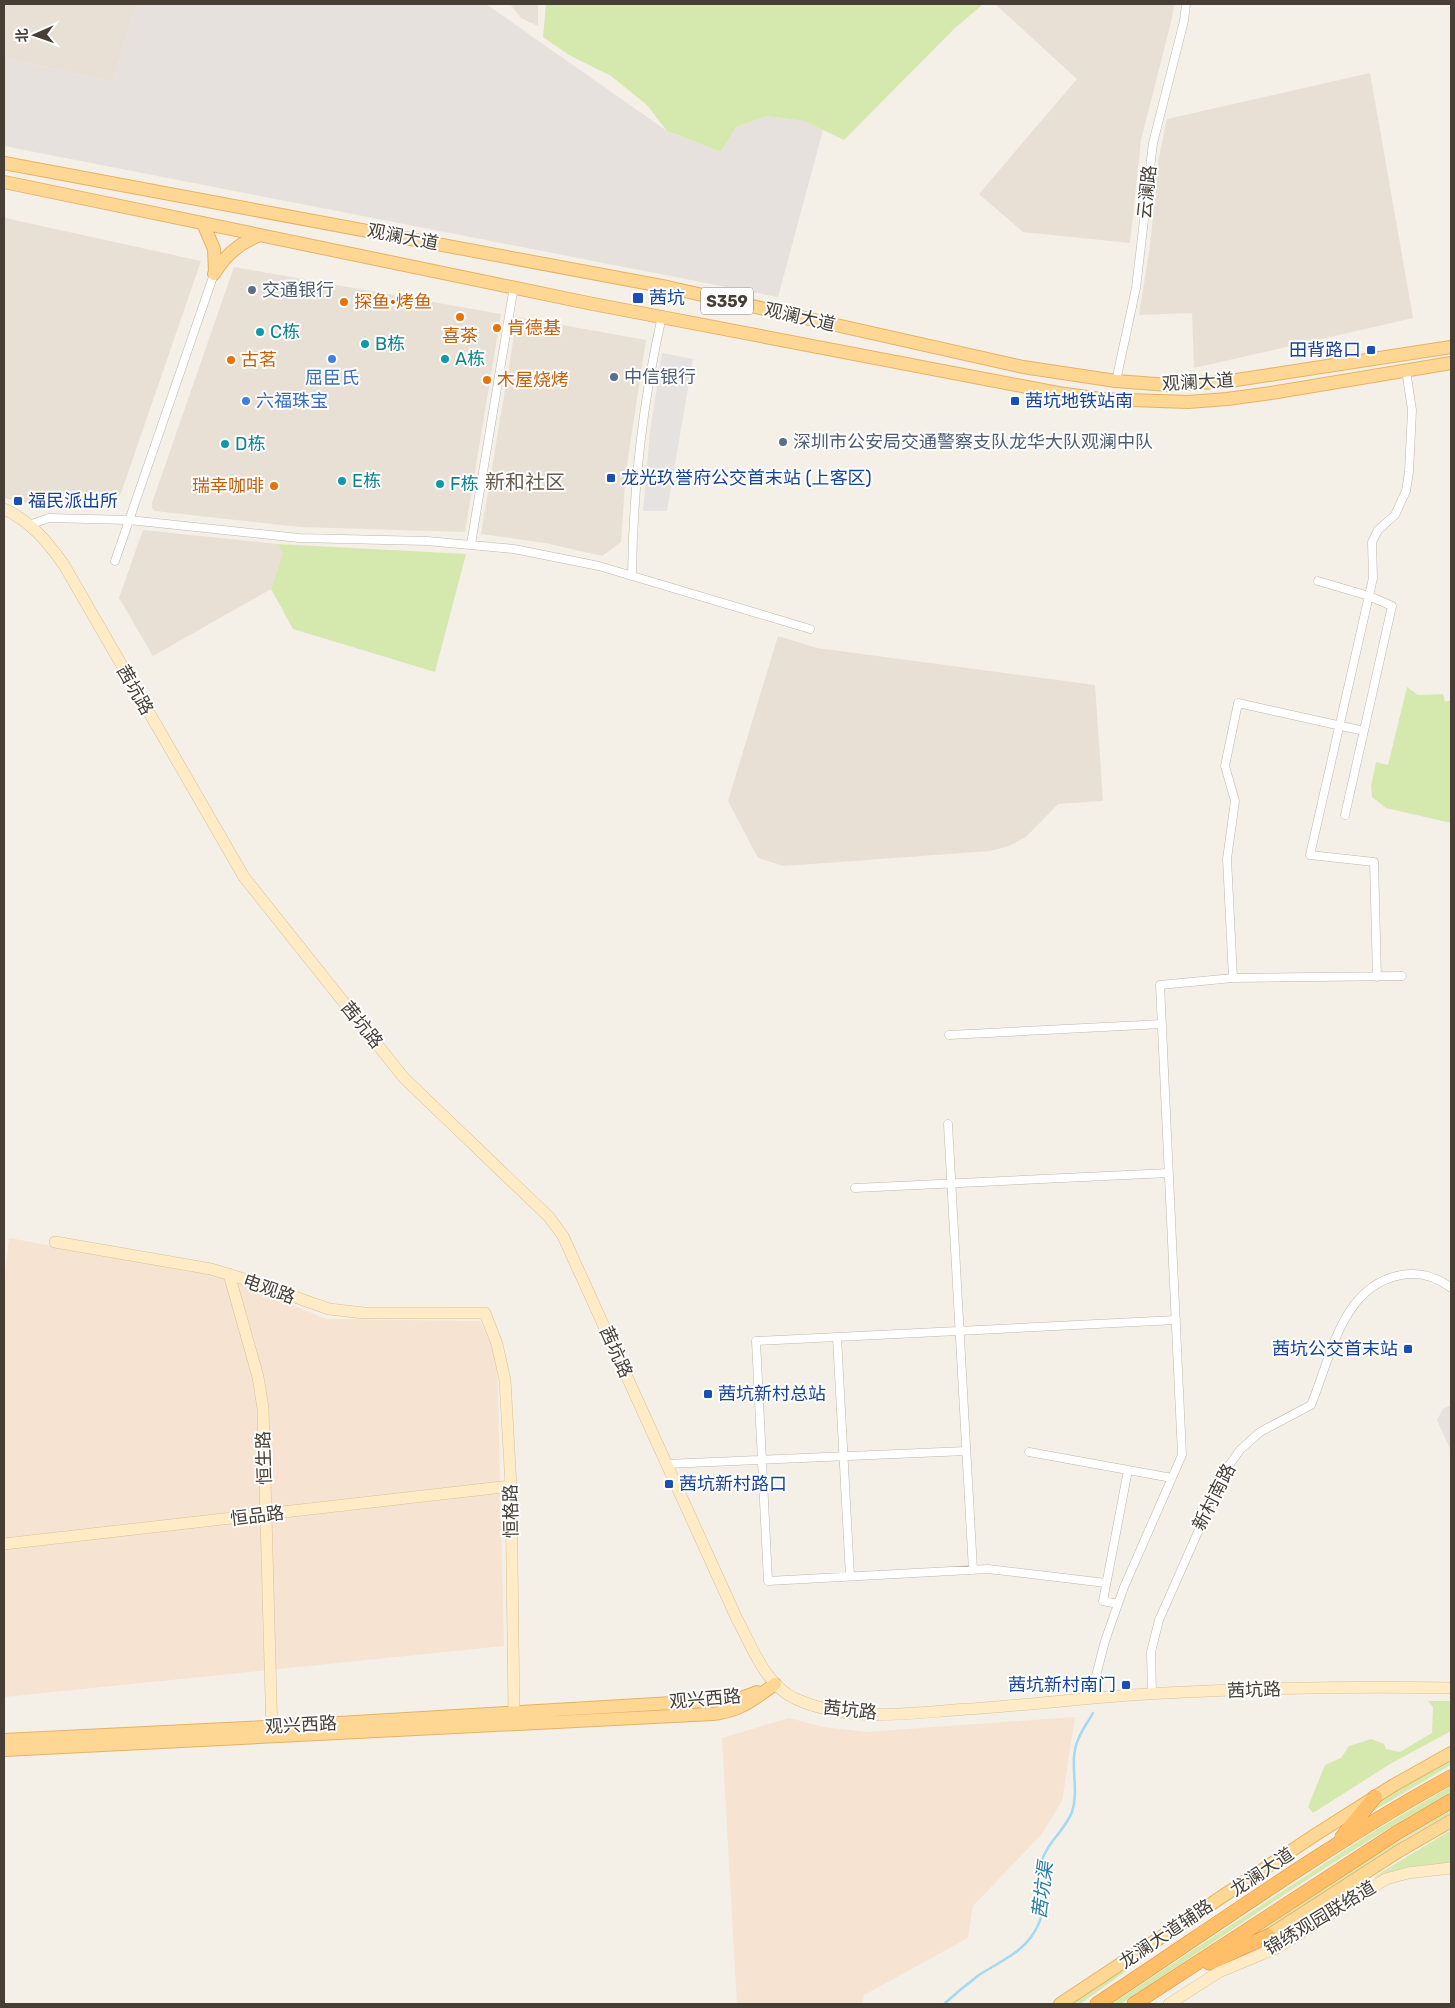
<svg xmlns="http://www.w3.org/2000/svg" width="1455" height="2008" font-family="Rubik,'Noto Sans SC',sans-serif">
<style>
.residential{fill:#e8e0d5}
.commercial{fill:#f6e3d2}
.industrial{fill:#e6e1dc}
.green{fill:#d5e9af}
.parking{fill:#e5e2df}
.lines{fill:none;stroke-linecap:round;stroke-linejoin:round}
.stream{stroke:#a3d9f2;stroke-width:2.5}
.street-casing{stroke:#c0b6aa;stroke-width:9}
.secondary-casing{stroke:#d8c198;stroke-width:12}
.primary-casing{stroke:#e6b263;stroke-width:14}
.highway-casing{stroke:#e09135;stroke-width:15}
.street{stroke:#fff;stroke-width:8}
.secondary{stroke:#ffecc6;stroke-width:11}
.primary{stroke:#ffd795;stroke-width:12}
.highway{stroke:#ffbe67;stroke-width:14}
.service-dot{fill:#5c6f8a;stroke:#fff;stroke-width:2}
.transit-dot{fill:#1a4fb4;stroke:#fff;stroke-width:2}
.food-dot{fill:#e8710a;stroke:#fff;stroke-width:2}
.culture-dot{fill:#0f9aa8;stroke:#fff;stroke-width:2}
.shop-dot{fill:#3f7fe0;stroke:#fff;stroke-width:2}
.labels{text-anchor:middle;stroke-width:4;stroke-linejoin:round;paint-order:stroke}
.shield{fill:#fff;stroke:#7e7972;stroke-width:1}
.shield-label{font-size:16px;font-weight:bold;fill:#473f36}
.street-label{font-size:18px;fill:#473f36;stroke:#fff}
.service-label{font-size:18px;fill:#4e5e75;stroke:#fff;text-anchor:start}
.transit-label{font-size:18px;fill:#164399;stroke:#fff;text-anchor:start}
.food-label{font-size:18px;fill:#c56008;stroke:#fff;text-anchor:start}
.culture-label{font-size:18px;fill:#0d838f;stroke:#fff;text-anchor:start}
.shop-label{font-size:18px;fill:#366cbe;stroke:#fff}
.water-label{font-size:19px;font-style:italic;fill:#2a7da6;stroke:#fff}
.quarter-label{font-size:20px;fill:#6a5c4d;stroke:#fff}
</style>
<rect width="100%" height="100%" fill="#f4efe7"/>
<!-- residential -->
<path class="residential" d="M 4,4 L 136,4 L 113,82 L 4,58 Z
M 510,4 L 538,4 L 538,26 L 521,18 Z
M 995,4 L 1174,4 L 1172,18 L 1141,140 L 1130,243 L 1023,232 L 979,194 L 1077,79 Z
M 1370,73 L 1413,318 L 1194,368 L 1192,313 L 1139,315 L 1150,246 L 1159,157 L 1167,119 Z
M 5,218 L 201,261 L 121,493 L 115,501 L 107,506 L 62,507 L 26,503 L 4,498 Z
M 234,267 L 501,314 L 465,532 L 300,527 L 155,511 L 152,508 L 152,503 Z
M 517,317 L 646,340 L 626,471 L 621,542 L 602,556 L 545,543 L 481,534 Z
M 143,530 L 278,544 L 284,553 L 271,589 L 153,656 L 119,598 Z
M 778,636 L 817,648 L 1095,685 L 1103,801 L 1058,804 L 1026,837 L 1009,846 L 990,851 L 784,866 L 758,858 L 728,801 Z"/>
<!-- commercial -->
<path class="commercial" d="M 9,1238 L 226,1278 L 326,1319 L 480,1321 L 497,1358 L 504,1646 L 4,1697 L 4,1286 Z
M 1075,1717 L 1062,1801 L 1041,1835 L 973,1906 L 968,1938 L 864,1995 L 862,2004 L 737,2004 L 722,1738 L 789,1718 L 823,1727 L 866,1732 Z"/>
<!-- industrial -->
<path class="industrial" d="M 136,4 L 486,4 L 667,131 L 721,152 L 736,127 L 767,116 L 804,121 L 823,130 L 778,297 L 4,146 L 4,58 L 113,82 Z
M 1451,1405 L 1451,1451 L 1437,1420 L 1443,1409 Z"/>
<!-- green -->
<path class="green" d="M 546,4 L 981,4 L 981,6 L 955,28 L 844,140 L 804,121 L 767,116 L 736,127 L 721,152 L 667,131 L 647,105 L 611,76 L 569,55 L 543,37 Z
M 278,544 L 466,554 L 435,672 L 293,629 L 271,589 L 283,554 Z
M 1407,687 L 1418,695 L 1443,694 L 1445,702 L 1451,700 L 1451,823 L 1386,808 L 1372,797 L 1371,786 L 1376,762 L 1388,765 Z
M 1428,1701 L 1451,1701 L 1451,1731 L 1390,1764 L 1313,1813 L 1308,1807 L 1325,1765 L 1341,1758 L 1349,1746 L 1371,1739 L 1384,1744 L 1386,1749 L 1400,1752 L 1432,1733 L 1433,1707 Z
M 1451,1758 L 1451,1765 L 1363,1817 C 1389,1792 1420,1776 1451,1758 Z
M 1451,1786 L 1451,1793 C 1338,1854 1229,1933 1121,2004 L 1111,2004 L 1368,1835 Z
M 1451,1810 L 1451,1813 L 1406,1838 L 1249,1940 L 1248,1939 C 1315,1894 1381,1850 1451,1810 Z
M 1350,1820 L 1161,1946 L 1080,2004 L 1066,2004 Z
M 1451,1830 L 1451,1863 L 1385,1874 L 1374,1879 L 1377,1875 Z"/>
<!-- parking -->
<path class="parking" d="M 662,353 L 693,359 L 667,511 L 643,511 L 650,432 Z"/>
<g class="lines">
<!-- stream -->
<path class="stream" d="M 944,2004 C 955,1994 967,1984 979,1975 C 996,1964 1019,1954 1031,1937 C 1053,1907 1036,1894 1041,1864 C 1045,1844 1065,1831 1072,1812 C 1080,1789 1068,1762 1078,1740 C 1081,1731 1088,1722 1093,1713"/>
<defs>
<path id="street" d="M 1116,381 L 1136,288 L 1153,143 L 1184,21 L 1186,4
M 29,525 L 49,518 L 129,520 L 299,538 L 427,541 L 514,549 L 599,566 L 810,629
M 471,544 L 514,286
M 115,561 L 214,274
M 632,576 C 633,489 643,401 662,316
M 1318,581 L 1369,596 L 1392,606 L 1345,815
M 1377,977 L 1374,862 L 1310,855 L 1373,578 L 1372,542 L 1378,530 L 1395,515 L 1406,491 L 1409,472 L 1412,410 L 1406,370
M 1233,978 L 1227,859 L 1235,801 L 1225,766 L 1238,703 L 1364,731
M 949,1035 L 1162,1024
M 948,1124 L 973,1570
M 855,1188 L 1169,1173
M 837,1337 L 850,1576
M 1029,1452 L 1172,1478
M 667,1464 L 966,1451
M 1106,1583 L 988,1569 L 768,1581 L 756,1341 L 1176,1320
M 1118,1604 L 1103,1601 L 1128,1470
M 1152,1694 L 1151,1652 L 1159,1620 L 1225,1471 L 1240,1450 L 1260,1432 L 1311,1405 C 1331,1358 1341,1286 1401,1275 C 1420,1272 1436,1276 1451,1288
M 1090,1699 L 1105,1641 L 1124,1587 L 1182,1455 L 1160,985 L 1233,978 L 1402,976"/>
<path id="secondary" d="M 4,509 C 30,521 48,542 64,565 L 244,877 L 404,1078 L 549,1217 L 563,1236 L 737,1619 C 752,1646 764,1683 794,1698 C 845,1722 901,1714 955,1710 C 1025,1706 1095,1696 1165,1693 C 1260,1688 1356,1686 1451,1688
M 55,1242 L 211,1269 L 244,1279 L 329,1309 L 364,1313 L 485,1313 L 497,1344 L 505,1380 L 511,1486 L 514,1712
M 229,1274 L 258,1377 L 263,1408 L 272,1735
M 4,1544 L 511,1486
M 1169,2004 L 1219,1972 L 1277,1948 L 1386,1879 L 1408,1873 L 1451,1868"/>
<path id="primary" d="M 4,163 L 667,287 L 1023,367 L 1116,381 L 1169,385 L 1230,381 L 1451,347
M 4,182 L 588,303 L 1058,393 L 1102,399 L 1188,402 L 1227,399 L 1271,393 L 1451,363
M 203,223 L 214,249 L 215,272
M 214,274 C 225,255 239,243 260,235
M 4,1740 L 305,1725 L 723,1700 L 741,1698 L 757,1692
M 4,1750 L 713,1714 C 740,1711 753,1700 775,1684
M 1268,1936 L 1399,1851 L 1451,1821
M 1060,2004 L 1315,1835 L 1394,1785 L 1451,1753"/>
<path id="highway" d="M 1342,1837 L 1375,1797
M 1209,1963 L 1268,1936
M 1097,2004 C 1214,1927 1328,1844 1451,1777
M 1134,2004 L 1398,1832 L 1451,1801"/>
</defs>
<!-- street casing -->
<use href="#street" class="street-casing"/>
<!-- secondary casing -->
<use href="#secondary" class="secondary-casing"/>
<!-- primary casing -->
<use href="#primary" class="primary-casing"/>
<!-- highway casing -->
<use href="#highway" class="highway-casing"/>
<!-- street -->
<use href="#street" class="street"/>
<!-- secondary -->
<use href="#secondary" class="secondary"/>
<!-- primary -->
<use href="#primary" class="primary"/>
<!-- highway -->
<use href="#highway" class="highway"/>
</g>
<!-- markers -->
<g class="service-dot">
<circle cx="252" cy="290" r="5"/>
<circle cx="614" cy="377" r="5"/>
<circle cx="783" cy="442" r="5"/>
</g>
<g class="transit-dot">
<rect x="632" y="292" width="12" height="12" rx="2.5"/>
<rect x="1366" y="345" width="10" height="10" rx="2.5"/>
<rect x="1010" y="396" width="10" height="10" rx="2.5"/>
<rect x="606" y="473" width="10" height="10" rx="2.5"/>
<rect x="13" y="496" width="10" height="10" rx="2.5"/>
<rect x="1403" y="1344" width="10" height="10" rx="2.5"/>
<rect x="703" y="1389" width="10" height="10" rx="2.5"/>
<rect x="664" y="1479" width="10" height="10" rx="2.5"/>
<rect x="1121" y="1680" width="10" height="10" rx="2.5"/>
</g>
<g class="food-dot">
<circle cx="344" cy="302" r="5"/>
<circle cx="460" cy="317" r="5"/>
<circle cx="497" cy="328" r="5"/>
<circle cx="231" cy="360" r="5"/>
<circle cx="487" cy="380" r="5"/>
<circle cx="274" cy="486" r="5"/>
</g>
<g class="culture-dot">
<circle cx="260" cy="332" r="5"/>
<circle cx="365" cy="344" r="5"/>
<circle cx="445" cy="359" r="5"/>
<circle cx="225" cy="444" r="5"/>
<circle cx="342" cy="481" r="5"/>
<circle cx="440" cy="484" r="5"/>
</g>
<g class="shop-dot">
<circle cx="332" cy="359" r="5"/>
<circle cx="246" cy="401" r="5"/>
</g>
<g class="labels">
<!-- shield labels -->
<rect class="shield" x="701" y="287.5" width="52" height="27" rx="4"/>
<g class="shield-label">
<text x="727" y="307">S359</text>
</g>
<!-- street labels -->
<g class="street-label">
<text transform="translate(1147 192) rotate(-84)" y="6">云澜路</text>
<text transform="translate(403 237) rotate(11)" y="6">观澜大道</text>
<text transform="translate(800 317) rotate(13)" y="6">观澜大道</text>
<text transform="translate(1198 382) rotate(-3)" y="6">观澜大道</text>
<text transform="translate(135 690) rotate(60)" y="6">茜坑路</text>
<text transform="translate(362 1025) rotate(51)" y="6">茜坑路</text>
<text transform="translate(269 1289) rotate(20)" y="6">电观路</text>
<text transform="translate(616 1352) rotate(66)" y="6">茜坑路</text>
<text transform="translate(264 1458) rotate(-92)" y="6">恒生路</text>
<text transform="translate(1214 1497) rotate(-63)" y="6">新村南路</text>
<text transform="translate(511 1511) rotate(-91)" y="6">恒格路</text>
<text transform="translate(257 1516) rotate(-7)" y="6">恒品路</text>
<text transform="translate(1254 1690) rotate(-2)" y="6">茜坑路</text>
<text transform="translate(705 1699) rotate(-5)" y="6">观兴西路</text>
<text transform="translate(850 1710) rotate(6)" y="6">茜坑路</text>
<text transform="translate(301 1725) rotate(-3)" y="6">观兴西路</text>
<text transform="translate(1262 1872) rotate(-34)" y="6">龙澜大道</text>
<text transform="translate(1320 1918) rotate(-31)" y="6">锦绣观园联络道</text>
<text transform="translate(1166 1934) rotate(-34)" y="6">龙澜大道辅路</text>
</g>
<!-- service labels -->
<g class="service-label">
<text x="262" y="296">交通银行</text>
<text x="624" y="383">中信银行</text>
<text x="793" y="448">深圳市公安局交通警察支队龙华大队观澜中队</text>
</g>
<!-- transit labels -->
<g class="transit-label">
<text x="649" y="304">茜坑</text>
<text x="1361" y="356" text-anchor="end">田背路口</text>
<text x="1025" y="407">茜坑地铁站南</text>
<text x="621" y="484">龙光玖誉府公交首末站 (上客区)</text>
<text x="28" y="507">福民派出所</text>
<text x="1398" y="1355" text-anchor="end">茜坑公交首末站</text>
<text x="718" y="1400">茜坑新村总站</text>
<text x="679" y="1490">茜坑新村路口</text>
<text x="1116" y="1691" text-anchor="end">茜坑新村南门</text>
</g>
<!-- food labels -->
<g class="food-label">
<text x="354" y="308">探鱼·烤鱼</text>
<text x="507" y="334">肯德基</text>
<text x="460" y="342" text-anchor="middle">喜茶</text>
<text x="241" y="366">古茗</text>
<text x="497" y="386">木屋烧烤</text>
<text x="264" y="492" text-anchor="end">瑞幸咖啡</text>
</g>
<!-- culture labels -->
<g class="culture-label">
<text x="270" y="338">C栋</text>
<text x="375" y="350">B栋</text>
<text x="455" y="365">A栋</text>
<text x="235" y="450">D栋</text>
<text x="352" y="487">E栋</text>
<text x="450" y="490">F栋</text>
</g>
<!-- shop labels -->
<g class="shop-label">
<text x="332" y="384">屈臣氏</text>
<text x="256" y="407" text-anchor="start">六福珠宝</text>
</g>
<!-- water labels -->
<g class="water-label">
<text transform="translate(1042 1890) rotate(-83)" y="7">茜坑渠</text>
</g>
<!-- quarter labels -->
<g class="quarter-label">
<text x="525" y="489">新和社区</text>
</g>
</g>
<!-- border -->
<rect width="1455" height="2008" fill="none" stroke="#473f36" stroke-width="10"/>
<!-- north arrow -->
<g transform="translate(35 35) rotate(268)" stroke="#ffffff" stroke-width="4" paint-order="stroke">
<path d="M0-4L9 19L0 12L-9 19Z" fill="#473f36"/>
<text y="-8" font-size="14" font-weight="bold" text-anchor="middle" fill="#473f36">北</text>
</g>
</svg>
